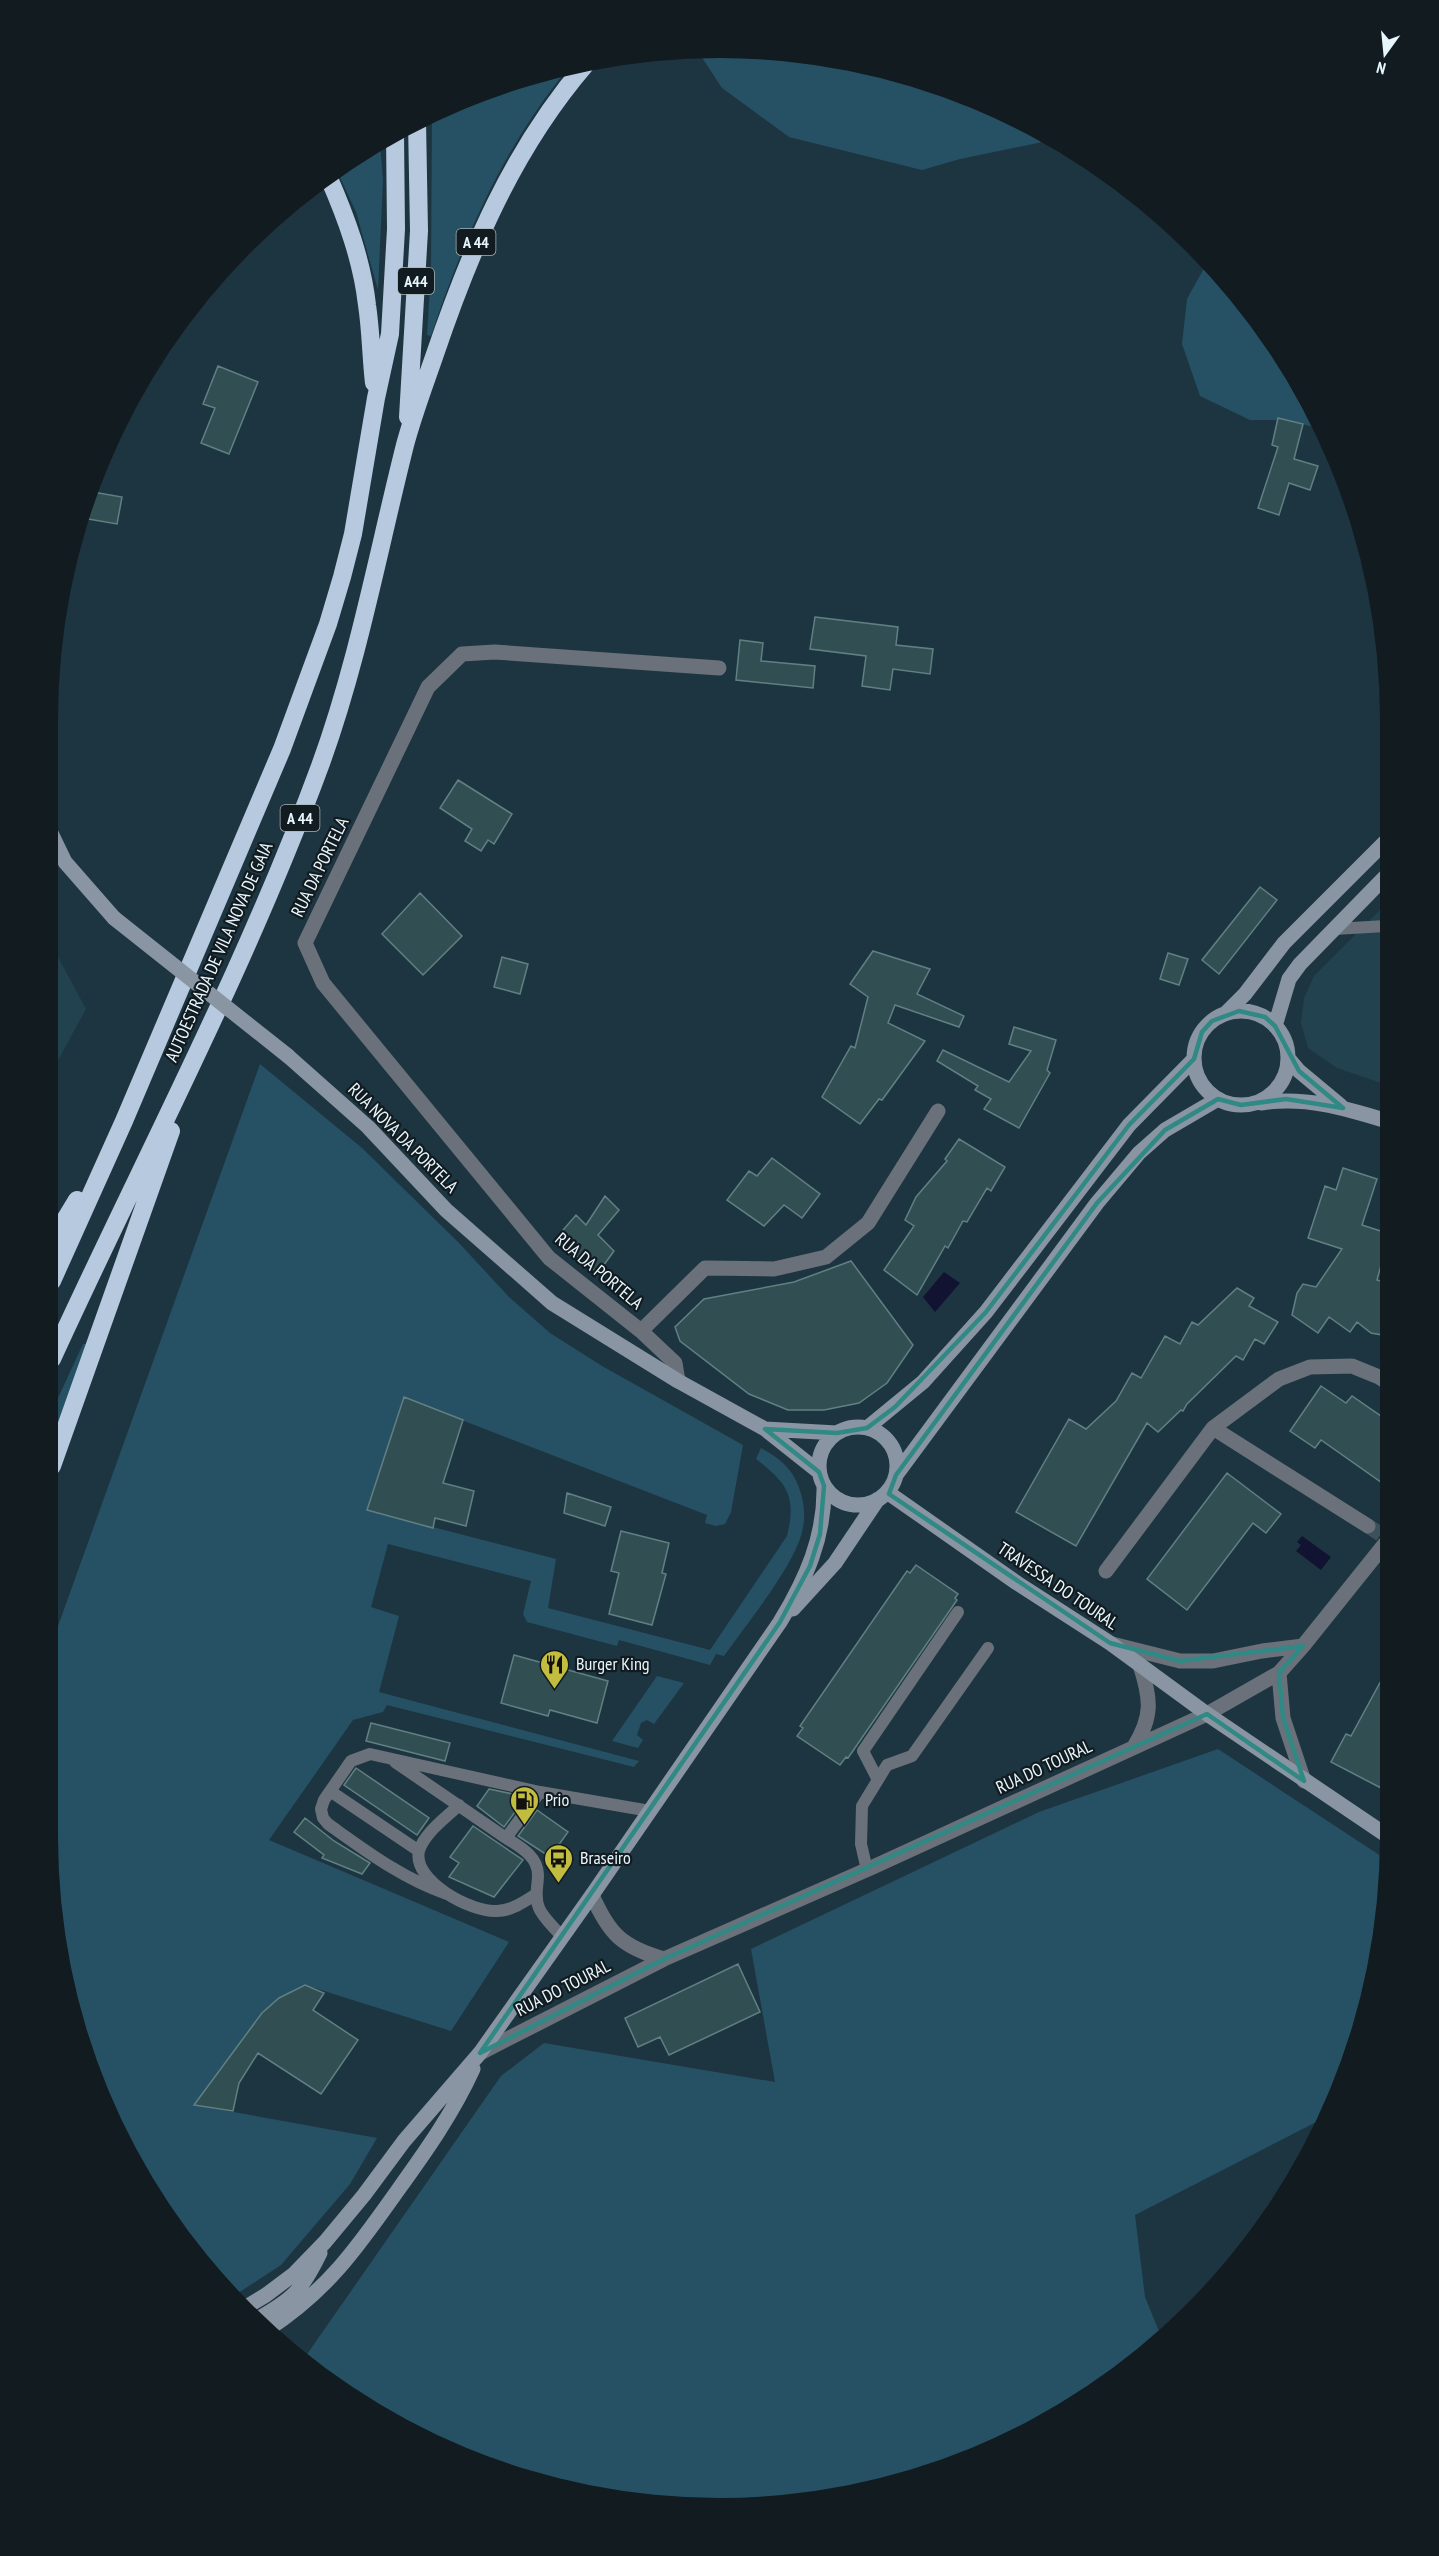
<svg xmlns="http://www.w3.org/2000/svg" width="1439" height="2556" font-family="'PT Sans Narrow',sans-serif">
<style>
.built{fill:#224250}
.green{fill:#265164}
.water{fill:#121332}
.lines{fill:none;stroke-linecap:round;stroke-linejoin:round}
.stream{stroke:#121332;stroke-width:7}
.building{fill:#314f52;stroke:#618083;stroke-width:1.5}
.street-tunnel{stroke:#3b525c;stroke-width:15;stroke-dasharray:15 8;stroke-linecap:butt}
.lane{stroke:#6a717a;stroke-width:12}
.street{stroke:#6a717a;stroke-width:15}
.secondary{stroke:#8a95a3;stroke-width:15}
.highway{stroke:#b7c9de;stroke-width:18}
.secondary-bridge{stroke:#8a95a3;stroke-width:15}
.marked{fill:none;stroke:#308984;stroke-width:4.5;stroke-linejoin:round}
.labels{text-anchor:middle;stroke-width:4.5;stroke-linejoin:round;paint-order:stroke}
.shield{fill:#111b20;stroke:#a8b5bb;stroke-width:1.5}
.shield-label{font-size:16px;font-weight:bold;fill:#e8f7fe}
.street-label{font-size:18px;fill:#e8f7fe;stroke:#111b20}
.poi-label{font-size:18px;fill:#e8f7fe;stroke:#111b20;text-anchor:start}
</style>
<rect width="100%" height="100%" fill="#1d3540"/>
<!-- built -->
<path class="built" d="M 1386,904 L 1387,1085 L 1337,1068 L 1308,1048 L 1301,1023 L 1304,998 L 1314,976 Z
M 50,942 L 86,1009 L 51,1073 Z"/>
<!-- green -->
<path class="green" d="M 697,50 L 807,54 L 936,84 L 1057,139 L 960,159 L 922,170 L 789,137 L 722,88 Z
M 569,67 C 504,146 463,239 431,336 L 427,335 L 431,271 L 432,114 L 546,71 Z
M 380,143 L 383,180 L 378,290 L 356,212 L 337,171 Z
M 1208,261 L 1278,347 L 1318,428 L 1286,420 L 1250,420 L 1200,396 L 1182,344 L 1187,299 Z
M 260,1064 L 362,1148 L 459,1243 L 509,1297 L 550,1333 L 602,1366 L 743,1445 L 731,1512 L 725,1524 L 716,1526 L 705,1523 L 707,1515 L 405,1398 L 367,1510 L 556,1559 L 548,1608 L 710,1650 L 787,1536 C 797,1496 787,1483 756,1459 L 761,1448 C 769,1453 778,1458 784,1464 C 801,1480 808,1510 802,1532 C 794,1566 746,1625 724,1656 L 716,1654 L 710,1665 L 619,1640 L 617,1646 L 527,1622 L 523,1614 L 531,1581 L 388,1544 L 371,1607 L 399,1616 L 379,1692 L 639,1761 L 634,1767 L 387,1705 L 383,1712 L 353,1720 L 269,1840 L 509,1942 L 451,2031 L 305,1985 L 279,1998 L 262,2013 L 195,2105 L 377,2138 L 350,2184 L 281,2265 L 232,2297 L 187,2245 L 117,2134 L 84,2052 L 54,1924 L 53,1640 Z
M 83,1344 L 87,1344 L 52,1438 L 52,1411 Z
M 657,1676 L 684,1683 L 654,1724 L 647,1720 L 641,1723 L 637,1735 L 643,1740 L 638,1748 L 612,1741 Z
M 1218,1749 L 1390,1862 L 1390,1880 L 1368,2011 L 1324,2118 L 1135,2215 L 1145,2297 L 1163,2341 L 1056,2418 L 976,2457 L 851,2495 L 763,2507 L 632,2502 L 545,2485 L 423,2439 L 346,2395 L 303,2360 L 501,2076 L 544,2043 L 775,2082 L 751,1949 L 1039,1812 Z"/>
<!-- water -->
<path class="water" d="M 944,1272 L 960,1283 L 935,1312 L 923,1297 Z
M 1302,1536 L 1331,1557 L 1321,1570 L 1296,1551 L 1301,1545 L 1297,1542 Z"/>
<g class="lines">
<!-- stream -->
<path class="stream" d="M 1225,283 L 1283,356"/>
</g>
<!-- building -->
<path class="building" d="M 218,366 L 258,382 L 229,454 L 201,443 L 215,408 L 203,404 Z
M 1278,418 L 1303,424 L 1294,459 L 1318,466 L 1310,490 L 1289,483 L 1279,515 L 1258,508 L 1278,447 L 1272,445 Z
M 93,492 L 122,497 L 117,524 L 82,518 Z
M 815,617 L 898,627 L 896,645 L 933,649 L 930,674 L 893,669 L 890,690 L 862,686 L 866,656 L 810,649 Z
M 740,640 L 763,643 L 761,661 L 815,666 L 813,688 L 736,680 Z
M 458,780 L 512,814 L 494,844 L 488,840 L 481,851 L 465,841 L 472,829 L 440,808 Z
M 1260,887 L 1277,900 L 1219,974 L 1202,960 Z
M 420,893 L 462,936 L 423,975 L 382,934 Z
M 873,951 L 930,969 L 917,994 L 964,1016 L 959,1027 L 895,1005 L 888,1023 L 925,1041 L 882,1100 L 879,1099 L 860,1124 L 822,1097 L 851,1046 L 855,1048 L 868,997 L 850,984 Z
M 1168,953 L 1188,959 L 1179,985 L 1160,979 Z
M 502,957 L 528,964 L 520,994 L 494,987 Z
M 1014,1027 L 1056,1040 L 1047,1070 L 1050,1073 L 1019,1128 L 984,1109 L 991,1099 L 975,1090 L 978,1086 L 937,1061 L 943,1050 L 1009,1082 L 1031,1051 L 1009,1044 Z
M 959,1139 L 1005,1167 L 991,1191 L 987,1188 L 967,1222 L 963,1221 L 948,1248 L 945,1246 L 917,1295 L 884,1270 L 914,1226 L 905,1220 L 916,1197 L 947,1161 L 945,1159 Z
M 772,1158 L 820,1194 L 802,1218 L 784,1205 L 764,1226 L 727,1200 L 749,1171 L 757,1176 Z
M 1343,1168 L 1377,1179 L 1362,1225 L 1387,1233 L 1387,1243 L 1377,1280 L 1388,1283 L 1388,1336 L 1371,1333 L 1357,1322 L 1350,1332 L 1329,1317 L 1318,1333 L 1292,1315 L 1297,1293 L 1303,1284 L 1316,1287 L 1342,1249 L 1308,1238 L 1325,1186 L 1336,1190 Z
M 605,1196 L 619,1210 L 598,1235 L 614,1251 L 598,1273 L 569,1250 L 571,1248 L 558,1236 L 576,1215 L 586,1225 Z
M 851,1261 L 913,1345 L 887,1383 L 859,1403 L 824,1410 L 788,1410 L 749,1394 L 680,1341 L 675,1327 L 704,1299 L 794,1282 Z
M 1237,1288 L 1254,1298 L 1249,1306 L 1278,1322 L 1264,1344 L 1255,1339 L 1243,1360 L 1236,1356 L 1187,1404 L 1183,1411 L 1181,1410 L 1158,1432 L 1147,1423 L 1076,1546 L 1016,1512 L 1069,1419 L 1086,1429 L 1116,1401 L 1132,1373 L 1141,1378 L 1165,1336 L 1180,1344 L 1192,1322 L 1198,1325 Z
M 1321,1386 L 1346,1403 L 1352,1396 L 1388,1421 L 1388,1487 L 1321,1440 L 1315,1448 L 1290,1431 Z
M 404,1397 L 463,1420 L 443,1483 L 474,1491 L 466,1526 L 435,1518 L 433,1528 L 367,1510 Z
M 1227,1473 L 1281,1514 L 1266,1533 L 1253,1523 L 1187,1610 L 1147,1579 Z
M 567,1493 L 611,1507 L 605,1526 L 564,1513 Z
M 621,1531 L 669,1543 L 662,1573 L 666,1574 L 652,1625 L 609,1614 L 619,1573 L 611,1571 Z
M 916,1565 L 958,1594 L 955,1598 L 957,1600 L 848,1758 L 846,1757 L 840,1765 L 797,1736 L 803,1728 L 800,1726 L 907,1571 L 910,1573 Z
M 514,1655 L 608,1681 L 597,1723 L 550,1710 L 548,1716 L 501,1703 Z
M 1389,1666 L 1389,1773 L 1381,1788 L 1331,1762 L 1346,1734 L 1351,1736 Z
M 371,1723 L 450,1743 L 445,1761 L 366,1741 Z
M 356,1768 L 429,1818 L 417,1835 L 344,1785 Z
M 489,1789 L 513,1794 L 523,1801 L 504,1827 L 477,1806 Z
M 537,1810 L 568,1832 L 550,1857 L 518,1836 Z
M 305,1818 L 334,1841 L 370,1863 L 362,1874 L 322,1858 L 324,1855 L 294,1832 Z
M 473,1826 L 523,1860 L 494,1897 L 449,1877 L 459,1863 L 450,1857 Z
M 738,1964 L 760,2012 L 669,2055 L 660,2037 L 638,2047 L 625,2018 Z
M 305,1985 L 324,1993 L 313,2010 L 358,2040 L 321,2094 L 258,2053 L 239,2083 L 233,2111 L 194,2105 L 262,2013 L 279,1998 Z"/>
<g class="lines">
<!-- street-tunnel -->
<path class="street-tunnel" d="M 1368,1526 L 1388,1539"/>
<!-- lane -->
<path class="lane" d="M 1334,929 L 1386,926
M 395,1762 L 506,1838
M 878,1780 L 863,1751 L 958,1612
M 330,1791 L 419,1851
M 459,1805 C 446,1818 424,1833 419,1851 C 412,1881 472,1913 497,1911 C 511,1911 523,1902 535,1895
M 867,1870 L 861,1844 L 862,1806 L 887,1765 L 912,1756 L 988,1648
M 447,1894 C 403,1879 366,1851 328,1824 L 323,1818 L 321,1809 L 324,1800 L 351,1761 L 370,1754 L 540,1792
M 562,1937 C 555,1928 543,1918 539,1908 C 534,1896 538,1887 538,1875 C 538,1856 520,1847 506,1838 L 540,1792 L 650,1811"/>
<!-- street -->
<path class="street" d="M 641,1331 L 705,1268 L 774,1269 L 826,1257 L 868,1223 L 938,1111
M 678,1381 L 675,1363 L 641,1331 L 549,1258 L 323,983 L 305,943 L 428,687 L 462,654 L 495,652 L 719,668
M 1213,1428 L 1368,1526
M 1106,1571 L 1213,1428 L 1279,1379 L 1310,1367 L 1352,1366 L 1379,1377 L 1388,1383
M 1112,1644 L 1180,1661 L 1213,1661 L 1262,1651 L 1303,1646
M 1279,1673 L 1283,1718 L 1304,1781
M 1134,1747 C 1153,1716 1151,1699 1140,1665
M 592,1895 C 609,1934 622,1947 664,1959
M 480,2053 L 664,1959 L 873,1867 L 1207,1714 L 1279,1673 L 1303,1646 L 1388,1540"/>
<!-- secondary -->
<path class="secondary" d="M 50,831 L 65,862 L 114,918
M1194 1058a47 47 0 1 1 94 0a47 47 0 1 1-94 0Z
M 1225,1014 L 1245,994 L 1284,943 L 1386,841
M 1275,1026 L 1289,979 L 1300,964 L 1386,876
M 288,1056 L 368,1127 L 446,1210 L 552,1303 L 678,1381 L 765,1429 L 819,1472
M 1288,1058 L 1299,1071 L 1341,1106
M 1261,1103 C 1305,1096 1345,1108 1387,1121
M819 1466a39 39 0 1 1 78 0a39 39 0 1 1-78 0Z
M 867,1428 L 923,1382 L 986,1312 L 1129,1125 L 1194,1059
M 765,1429 L 837,1433
M 896,1475 L 1097,1203 L 1139,1153 L 1165,1130 L 1218,1099
M 887,1492 L 1017,1583 L 1110,1643 L 1207,1714 L 1389,1837
M 793,1609 L 835,1563 L 878,1499
M 243,2309 L 266,2295 L 294,2274 L 325,2242 L 364,2195 L 404,2141 L 480,2053 L 592,1895 L 780,1622 C 806,1579 825,1537 824,1486
M 256,2320 C 293,2299 301,2292 320,2253
M 267,2330 C 328,2290 357,2248 398,2190 C 426,2151 453,2113 473,2069"/>
<!-- highway -->
<path class="highway" d="M 328,176 C 346,217 362,260 367,305 C 371,331 371,357 374,383
M 408,417 L 419,231 L 417,121
M 51,1243 L 77,1200
M 52,1281 L 124,1121 L 282,749 L 328,624 L 342,577 L 353,534 L 376,398 L 390,334 L 396,229 L 395,134
M 52,1359 C 142,1162 245,970 320,766 C 358,662 378,552 405,445 C 413,415 424,386 434,357 C 470,251 512,150 586,64
M 52,1466 L 171,1131"/>
<!-- secondary-bridge -->
<path class="secondary-bridge" d="M 114,918 L 288,1056"/>
</g>
<!-- marked area -->
<path class="marked" d="M 1239,1011 L 1265,1017 L 1275,1026 L 1299,1071 L 1343,1108 L 1286,1099 L 1241,1105 L 1218,1099 L 1165,1130 L 1097,1203 L 896,1475 L 889,1494 L 1110,1643 L 1180,1661 L 1303,1646 L 1279,1673 L 1283,1718 L 1304,1781 L 1207,1714 L 664,1959 L 480,2053 L 780,1622 L 810,1566 L 820,1534 L 824,1486 L 819,1472 L 765,1429 L 837,1433 L 867,1428 L 895,1407 L 986,1312 L 1129,1125 L 1194,1059 L 1202,1032 L 1212,1021 Z"/>
<!-- icons -->
<defs>
<symbol id="restaurant-pin" viewBox="-11 -11 22 30"><path d="M0 17L-7.5 6A9.5 9.5 0 1 1 7.5 6Z" fill="#c2bd3f" stroke="#111b20"/><path d="M-5-6h1v4h1v-4h1v4h1v-4h1v5L-1.5 .5V6h-2V.5L-5-1ZM5-6V6H3V1.5H1.5Q1.5-4 5-6Z" fill="#111"/></symbol>
<symbol id="fuel-pin" viewBox="-11 -11 22 30"><path d="M0 17L-7.5 6A9.5 9.5 0 1 1 7.5 6Z" fill="#c2bd3f" stroke="#111b20"/><path d="M-5.5-6h7V0h2V4h1.3V-2.5L3-4.5l.8-.8L6-3V5H2.5V1h-1V6h-7ZM-4.2-4.7v3.2H.2V-4.7Z" fill="#111"/></symbol>
<symbol id="bus-pin" viewBox="-11 -11 22 30"><path d="M0 17L-7.5 6A9.5 9.5 0 1 1 7.5 6Z" fill="#c2bd3f" stroke="#111b20"/><path d="M-5-6H5V4H4V6H2V4H-2V6H-4V4H-5ZM-3.5-4V0h7V-4ZM-3.5 1.2v1.5H-2V1.2ZM2 1.2v1.5H3.5V1.2Z" fill="#111"/></symbol>
</defs>
<g fill-rule="evenodd">
<use href="#restaurant-pin" x="538" y="1648" width="33" height="45"/>
<use href="#fuel-pin" x="508" y="1784" width="33" height="45"/>
<use href="#bus-pin" x="542" y="1842" width="33" height="45"/>
</g>
<g class="labels">
<!-- shield labels -->
<g class="shield">
<rect x="456.5" y="229" width="39" height="26" rx="4.5"/>
<rect x="398" y="268" width="36" height="26" rx="4.5"/>
<rect x="280.5" y="805" width="39" height="26" rx="4.5"/>
</g>
<g class="shield-label">
<text x="476" y="248">A 44</text>
<text x="416" y="287">A44</text>
<text x="300" y="824">A 44</text>
</g>
<!-- street labels -->
<g class="street-label">
<text transform="translate(320 867) rotate(-64)" y="6">RUA DA PORTELA</text>
<text transform="translate(219 952) rotate(-66)" y="6">AUTOESTRADA DE VILA NOVA DE GAIA</text>
<text transform="translate(403 1138) rotate(45)" y="6">RUA NOVA DA PORTELA</text>
<text transform="translate(599 1271) rotate(40)" y="6">RUA DA PORTELA</text>
<text transform="translate(1058 1586) rotate(34)" y="6">TRAVESSA DO TOURAL</text>
<text transform="translate(1044 1767) rotate(-25)" y="6">RUA DO TOURAL</text>
<text transform="translate(563 1988) rotate(-27)" y="6">RUA DO TOURAL</text>
</g>
<!-- poi labels -->
<g class="poi-label">
<text x="576" y="1670">Burger King</text>
<text x="545" y="1806">Prio</text>
<text x="580" y="1864">Braseiro</text>
</g>
</g>
<!-- crop -->
<path d="M0 0H1439V2556H0ZM719 58H719A661 661 0 0 1 1380 719V1837A661 661 0 0 1 719 2498H719A661 661 0 0 1 58 1837V719A661 661 0 0 1 719 58Z" fill="#111b20" fill-rule="evenodd"/>
<!-- north arrow -->
<g transform="translate(1385 54) rotate(195)" stroke="#111b20" stroke-width="4.5" paint-order="stroke">
<path d="M0-4.5L10 22L0 15L-10 22Z" fill="#e8f7fe"/>
<text y="-9" font-size="16" font-weight="bold" text-anchor="middle" fill="#e8f7fe">N</text>
</g>
</svg>
